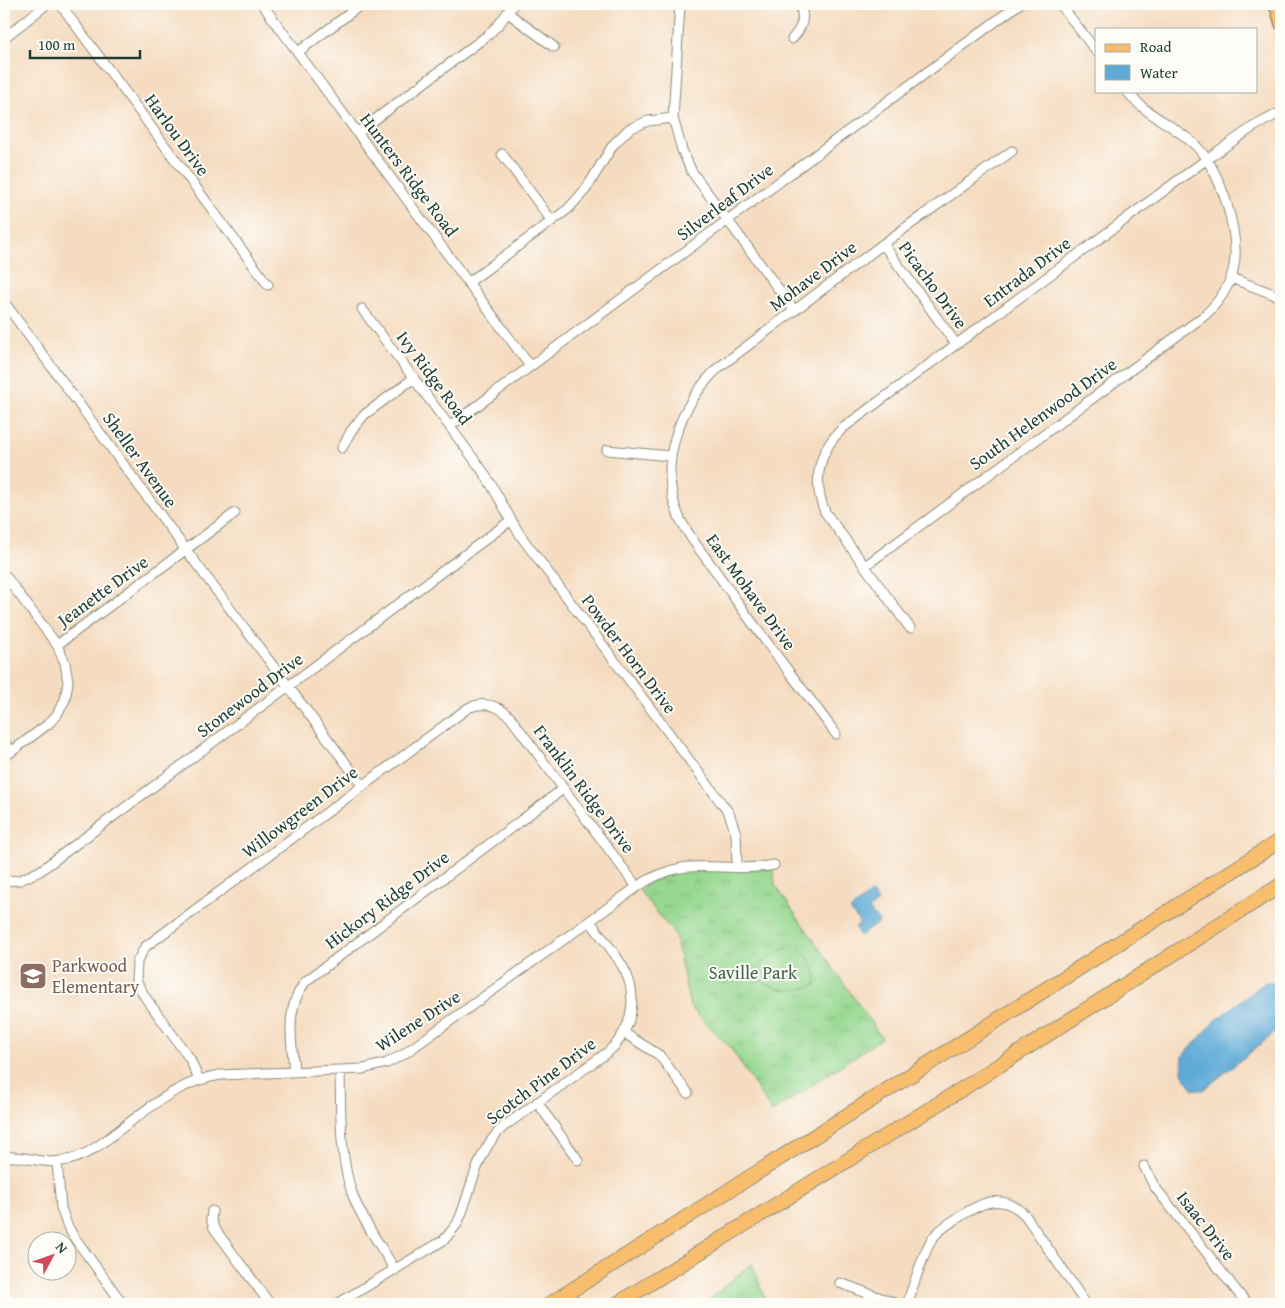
<svg xmlns="http://www.w3.org/2000/svg" width="1285" height="1308" font-family="'Gentium Book Plus',serif">
<style>
.grass{fill:url(#grass-tufts);stroke:#5a8a62}
.garden{fill:#96d890;stroke:#5a8a62}
.water{fill:#5faad7;stroke:#3f7486}
.lines{fill:none;stroke-linecap:round;stroke-linejoin:round}
.minor-casing{stroke:#8a8c7a;stroke-width:11}
.major-casing{stroke:#8a8c7a;stroke-width:14}
.highway-casing{stroke:#8a8c7a;stroke-width:16}
.minor{stroke:#fff;stroke-width:9}
.major{stroke:#f9be6d;stroke-width:11}
.highway{stroke:#f9be6d;stroke-width:14}
.labels{text-anchor:middle;stroke-width:4;stroke-linejoin:round;paint-order:stroke}
.street-label{font-size:18px;fill:#1f3d34;stroke:#fdfcf7}
.education-label{font-size:18px;fill:#785e54;stroke:#fdfcf7;text-anchor:start}
.park-label{font-size:18px;fill:#3d644b;stroke:#fdfcf7}
</style>
<defs>
<pattern id="grass-tufts" width="24" height="20" patternUnits="userSpaceOnUse" patternTransform="scale(1.25)"><rect width="24" height="20" fill="#96d890"/><path d="M3 7l-1-3M5 7V3M7 7l1-3M15 17l-1-3M17 17v-4M19 17l1-3" fill="none" stroke="#81ba7d"/></pattern>
</defs>
<rect width="100%" height="100%" fill="#fdfcf7"/>
<filter id="ink" filterUnits="userSpaceOnUse"><feTurbulence type="fractalNoise" baseFrequency=".02" numOctaves="2"/><feDisplacementMap in="SourceGraphic" scale="10" xChannelSelector="R" yChannelSelector="G"/><feConvolveMatrix kernelMatrix="1 2 1 2 8 2 1 2 1" color-interpolation-filters="sRGB"/></filter>
<filter id="wash" filterUnits="userSpaceOnUse"><feTurbulence type="fractalNoise" baseFrequency=".0096" numOctaves="4" result="noise"/><feDisplacementMap in="SourceGraphic" scale="20" xChannelSelector="R" yChannelSelector="G"/><feGaussianBlur stdDeviation="1.12" result="paint"/><feColorMatrix in="noise" values="0 0 0 0 0 0 0 0 0 0 0 0 0 0 0 0 0 1.4 0 .05"/><feComposite in="paint" operator="in"/></filter>
<g filter="url(#wash)">
<rect width="100%" height="100%" fill="#f5dbbf"/>
<!-- grass -->
<path class="grass" d="M 774,868 L 775,885 L 882,1038 L 772,1112 L 730,1047 L 690,1007 L 675,935 L 639,890 L 650,882 L 679,871 Z
M 752,1263 L 767,1304 L 704,1304 Z"/>
<!-- garden -->
<path class="garden" d="M 791,945 C 802,947 812,962 815,972 C 817,976 816,981 816,985 C 791,993 773,992 754,974 C 759,960 779,953 791,945 Z"/>
<!-- water -->
<path class="water" d="M 872,893 L 878,902 L 869,909 L 879,922 L 860,936 L 855,928 L 860,924 L 850,910 Z
M 1265,982 L 1274,983 L 1281,991 L 1281,1028 L 1203,1090 L 1193,1089 L 1182,1073 L 1183,1056 L 1215,1021 Z"/>
</g>
<g filter="url(#ink)">
<g class="lines">
<defs>
<path id="minor" d="M 60,4 L 268,285
M 262,4 L 530,366
M 680,4 L 673,118 L 682,150 L 692,172 L 794,310
M 1060,4 L 1096,51
M 508,13 L 554,47
M 4,38 L 47,4
M 792,39 C 802,28 806,18 799,4
M 298,52 L 362,4
M 357,133 L 488,35 L 499,24 L 514,4
M 502,154 L 552,221
M 883,244 L 956,344
M 1231,278 L 1281,297
M 468,283 L 568,209 L 586,189 L 613,145 L 629,129 L 648,121 L 673,118
M 4,302 L 186,550 L 363,786
M 362,309 L 479,466 C 496,489 507,516 523,539 L 729,813 L 736,834 L 737,866
M 450,426 L 1019,4
M 342,448 L 351,431 L 364,415 L 414,378
M 607,450 L 670,456
M 865,566 L 1204,316 C 1242,281 1240,247 1226,201 C 1219,181 1212,164 1198,148 C 1177,125 1146,117 1127,91
M 4,574 L 57,645 L 65,663 L 68,682 L 65,700 L 56,716 L 47,725 L 4,757
M 910,628 L 825,512 C 812,481 818,451 843,428 L 1207,159 L 1253,127 L 1281,112
M 57,645 L 235,513
M 836,734 C 803,689 768,646 736,600 C 726,586 716,571 705,557 C 696,545 687,533 680,519 C 656,466 678,407 718,368 L 883,244 L 1012,151
M 4,742 L 11,752
M 4,881 L 20,880 L 40,871 L 510,521
M 624,1033 L 659,1055 L 688,1093
M 340,1070 C 341,1110 339,1158 353,1196 C 363,1222 381,1246 395,1270
M 294,1072 C 292,1041 284,1008 306,981 L 563,789
M 199,1080 L 190,1059 L 145,997 L 136,981 L 137,962 L 145,947 L 468,708 C 484,701 498,705 510,717 L 637,887
M 537,1102 L 578,1160
M 4,1157 C 30,1155 47,1168 75,1158 C 90,1153 102,1143 114,1134 C 148,1109 177,1082 220,1075 L 363,1069 L 387,1063 L 404,1054 L 637,887 C 689,851 720,875 774,865
M 57,1162 L 61,1208 L 67,1225 L 74,1237 L 123,1304
M 1144,1166 L 1154,1186 L 1247,1304
M 212,1211 L 211,1219 L 214,1228 L 270,1304
M 840,1283 L 897,1304
M 337,1304 L 444,1240 L 457,1224 L 461,1215 C 472,1185 478,1150 503,1127 L 608,1052 C 631,1032 639,999 625,971 C 616,953 601,937 590,921
M 907,1304 C 914,1285 922,1255 932,1239 C 938,1230 947,1225 956,1219 C 980,1203 1001,1191 1025,1215 L 1086,1304"/>
<path id="major" d="M 1275,4 L 1281,24"/>
<path id="highway" d="M 550,1304 L 1281,840
M 617,1304 L 970,1084 L 1281,885"/>
</defs>
<!-- minor casing -->
<use href="#minor" class="minor-casing"/>
<!-- major casing -->
<use href="#major" class="major-casing"/>
<!-- highway casing -->
<use href="#highway" class="highway-casing"/>
<!-- minor -->
<use href="#minor" class="minor"/>
<!-- major -->
<use href="#major" class="major"/>
<!-- highway -->
<use href="#highway" class="highway"/>
</g>
</g>
<!-- icons -->
<defs>
<symbol id="school-square" viewBox="-11 -11 22 22"><rect x="-9" y="-9" width="18" height="18" rx="4" fill="#8d6e63" stroke="#fdfcf7"/><path d="M0-5L7-2L0 1L-7-2ZM-4 1L0 2.5L4 1V4Q0 6-4 4Z" fill="#fff"/></symbol>
</defs>
<g fill-rule="evenodd">
<use href="#school-square" x="17" y="960" width="32" height="32"/>
</g>
<g class="labels">
<!-- street labels -->
<g class="street-label">
<text transform="translate(177 135) rotate(54)" y="6">Harlou Drive</text>
<text transform="translate(409 175) rotate(53)" y="6">Hunters Ridge Road</text>
<text transform="translate(725 202) rotate(-37)" y="6">Silverleaf Drive</text>
<text transform="translate(1027 272) rotate(-37)" y="6">Entrada Drive</text>
<text transform="translate(813 276) rotate(-37)" y="6">Mohave Drive</text>
<text transform="translate(933 285) rotate(54)" y="6">Picacho Drive</text>
<text transform="translate(434 378) rotate(53)" y="6">Ivy Ridge Road</text>
<text transform="translate(1043 414) rotate(-36)" y="6">South Helenwood Drive</text>
<text transform="translate(140 460) rotate(54)" y="6">Sheller Avenue</text>
<text transform="translate(103 591) rotate(-36)" y="6">Jeanette Drive</text>
<text transform="translate(751 592) rotate(54)" y="6">East Mohave Drive</text>
<text transform="translate(629 654) rotate(53)" y="6">Powder Horn Drive</text>
<text transform="translate(250 695) rotate(-37)" y="6">Stonewood Drive</text>
<text transform="translate(584 789) rotate(53)" y="6">Franklin Ridge Drive</text>
<text transform="translate(300 812) rotate(-37)" y="6">Willowgreen Drive</text>
<text transform="translate(387 900) rotate(-37)" y="6">Hickory Ridge Drive</text>
<text transform="translate(418 1021) rotate(-33)" y="6">Wilene Drive</text>
<text transform="translate(541 1081) rotate(-37)" y="6">Scotch Pine Drive</text>
<text transform="translate(1206 1226) rotate(52)" y="6">Isaac Drive</text>
</g>
<!-- education labels -->
<g class="education-label">
<text x="52" y="972">Parkwood<tspan x="52" dy="21">Elementary</tspan></text>
</g>
<!-- park labels -->
<g class="park-label">
<text x="753" y="979">Saville Park</text>
</g>
</g>
<!-- margin -->
<rect width="1285" height="1308" fill="none" stroke="#fdfcf7" stroke-width="20"/>
<!-- legend -->
<rect x="1095" y="28" width="162" height="65" fill="#fdfcf7" stroke="#a4b0a9"/>
<rect x="1105" y="44" width="25" height="8" fill="#f9be6d" stroke="#a4b0a9"/>
<text x="1140" y="52" font-size="15" fill="#1f3d34">Road</text>
<rect x="1105" y="65" width="25" height="15" fill="#5faad7" stroke="#a4b0a9"/>
<text x="1140" y="78" font-size="15" fill="#1f3d34">Water</text>
<!-- north arrow -->
<g transform="translate(52 1256) rotate(49)"><circle r="24" fill="#fdfcf7" stroke="#a4b0a9"/>
<path d="M0-4L9 19L0 12L-9 19Z" fill="#d1495b"/>
<text y="-8" font-size="14" font-weight="bold" text-anchor="middle" fill="#1f3d34">N</text>
</g>
<!-- scale -->
<path d="M30 50v8h110v-8" fill="none" stroke="#1f3d34" stroke-width="2.5"/>
<text x="38" y="50" font-size="15" fill="#1f3d34" stroke="#fdfcf7" stroke-width="4" paint-order="stroke">100 m</text>
</svg>
